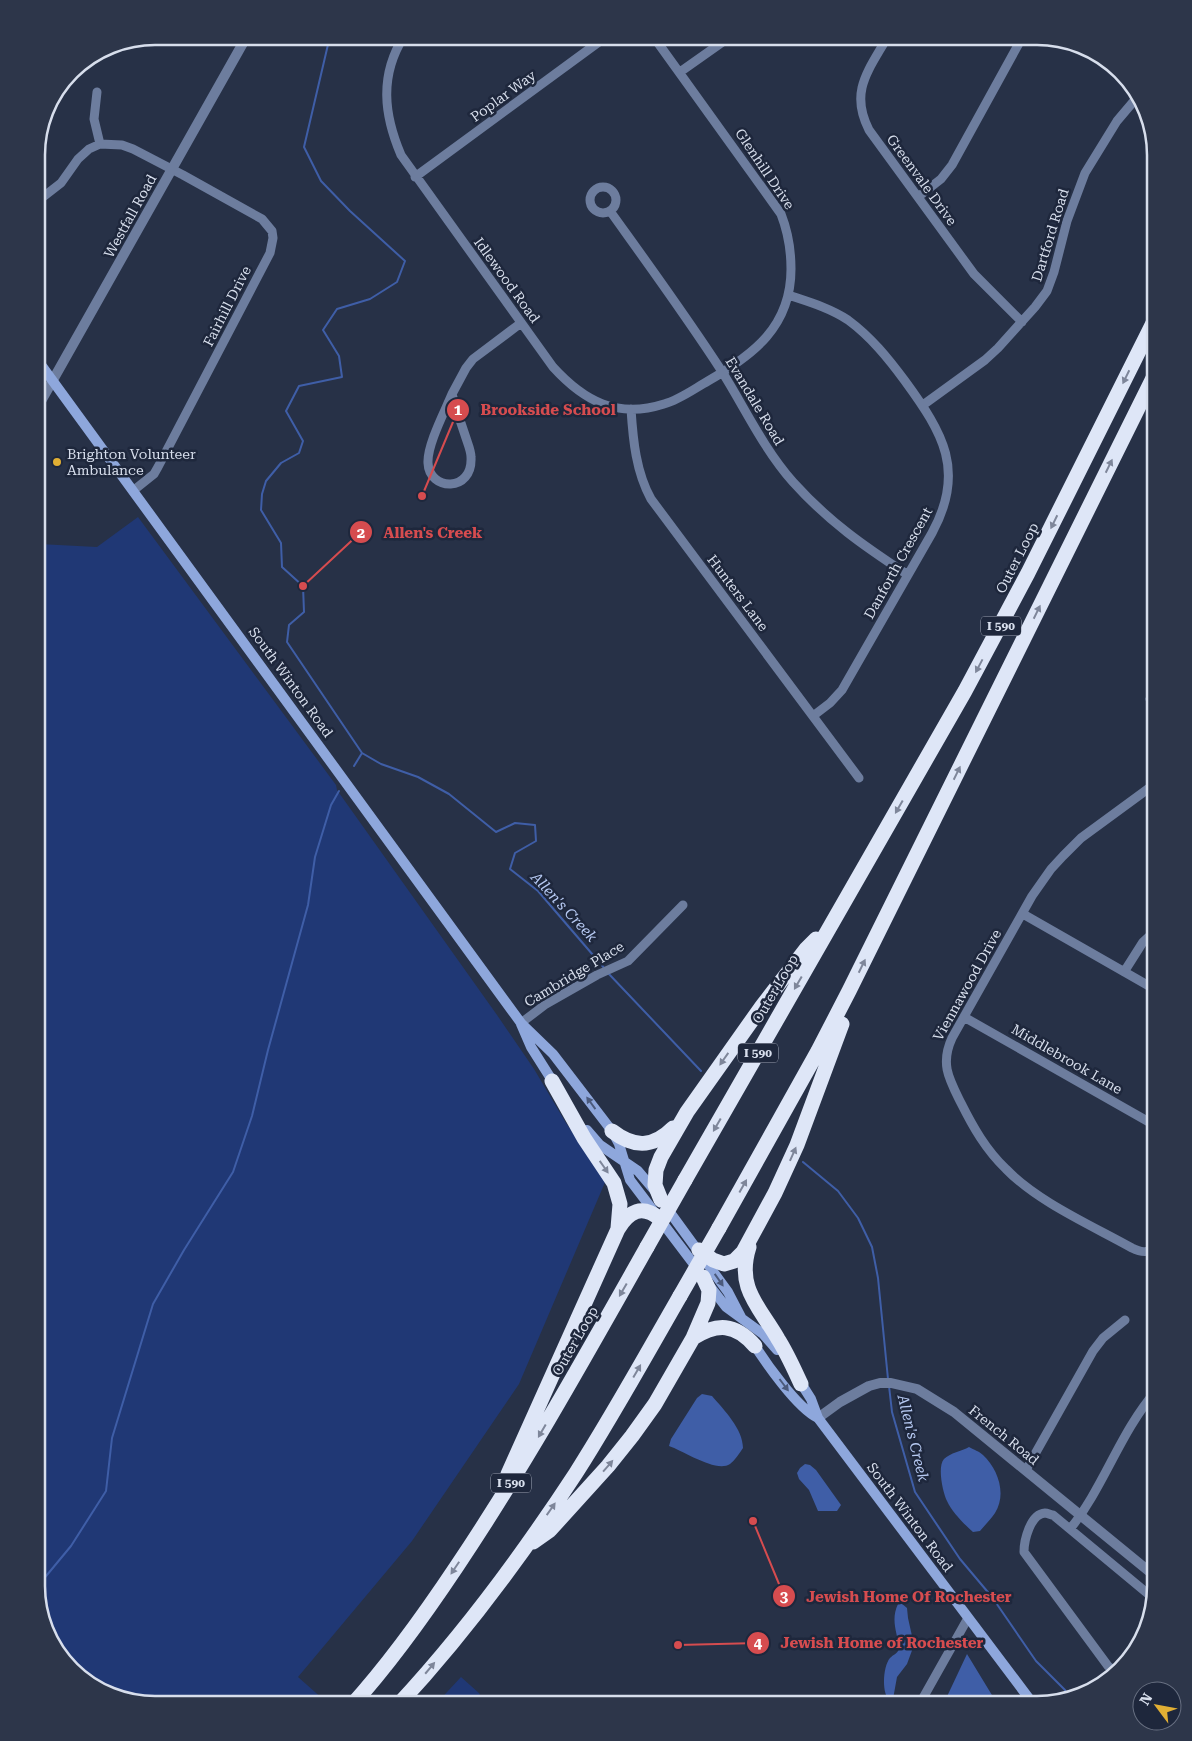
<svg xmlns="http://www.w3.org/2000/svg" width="1192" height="1741" font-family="'Roboto Serif',serif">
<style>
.green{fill:#203875}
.water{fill:#3f5ea7}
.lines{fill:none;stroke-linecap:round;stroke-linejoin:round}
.stream{stroke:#3f5ea7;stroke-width:2}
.minor{stroke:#6d7d9e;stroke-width:9}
.tertiary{stroke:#6d7d9e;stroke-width:10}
.secondary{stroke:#8ea7dc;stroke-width:10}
.motorway{stroke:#dee6f7;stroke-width:15}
.motorway-bridge{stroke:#dee6f7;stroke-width:15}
.oneway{fill:#7e869a}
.oneway2{fill:#4b5a7c}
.poi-dot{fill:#e1af34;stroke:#1e273c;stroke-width:2}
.labels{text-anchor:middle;stroke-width:5;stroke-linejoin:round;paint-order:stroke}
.shield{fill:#1e273c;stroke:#a0a7b7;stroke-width:1}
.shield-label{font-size:12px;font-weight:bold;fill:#d7deec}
.street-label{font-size:14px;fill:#d7deec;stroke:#1e273c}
.poi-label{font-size:14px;fill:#d7deec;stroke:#1e273c;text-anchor:start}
.water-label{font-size:15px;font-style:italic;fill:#b6c9f2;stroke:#1e273c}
.rim{fill:none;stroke:#d7deec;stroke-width:2.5}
.leader{fill:none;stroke:#d64c4f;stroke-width:2}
.callout-dot{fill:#d64c4f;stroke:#1e273c;stroke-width:2}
.mark-label{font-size:15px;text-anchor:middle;font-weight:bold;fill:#fff}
.callout-label{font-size:15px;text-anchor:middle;font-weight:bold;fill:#d64c4f;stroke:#1e273c;stroke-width:5;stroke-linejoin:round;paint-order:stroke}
</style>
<rect width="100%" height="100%" fill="#273147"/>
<!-- green -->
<path class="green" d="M 138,517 L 336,785 L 337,790 L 497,1015 L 534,1069 L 566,1123 L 606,1180 L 519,1384 L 412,1541 L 298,1677 L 324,1700 L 322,1705 L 148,1705 L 95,1689 L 52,1645 L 36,1586 L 36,541 L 39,544 L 97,547 Z
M 461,1677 L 480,1694 L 471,1705 L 435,1705 Z"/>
<!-- water -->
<path class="water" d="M 702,1394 L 712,1396 C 724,1410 743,1429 743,1448 C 739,1454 735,1460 730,1464 C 716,1473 684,1451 669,1446 L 671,1439 L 697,1398 Z
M 969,1447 C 974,1450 979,1451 983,1455 C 998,1469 1007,1494 995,1513 C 991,1519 985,1525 980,1531 L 973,1532 C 964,1524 952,1512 947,1501 C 943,1493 937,1467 944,1459 C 950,1453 962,1451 969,1447 Z
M 805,1464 L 810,1465 L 816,1470 L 841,1505 L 837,1511 L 818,1511 L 809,1490 L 799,1479 L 797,1473 L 800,1468 Z
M 901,1603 L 907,1608 L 908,1618 L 914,1645 L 907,1664 L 897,1677 L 893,1699 L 890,1701 C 881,1694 883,1666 890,1658 C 894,1654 897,1654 899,1649 C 898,1633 890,1621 898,1604 Z
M 967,1654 L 998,1705 L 943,1705 Z"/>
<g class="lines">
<!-- stream -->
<path class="stream" d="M 330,36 L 304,147 L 321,181 L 350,211 L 405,261 L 397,282 L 370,299 L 337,309 L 323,330 L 339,356 L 342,377 L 299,386 L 286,411 L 303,441 L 299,453 L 281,463 L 266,481 L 262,494 L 261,510 L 281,543 L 282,567 L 303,586 L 304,612 L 289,625 L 287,642 L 362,753 L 381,764 L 418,777 L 449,794 L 496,832 L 515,823 L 535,825 L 536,841 L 515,853 L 510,869 L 538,891 L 605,969
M 354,766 L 362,753
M 608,973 L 701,1071
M 803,1162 L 838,1191 L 858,1218 L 872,1247 L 878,1278 L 888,1379
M 889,1386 L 892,1412 L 915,1492 L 960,1559 L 992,1597 L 1036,1661 L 1065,1690 L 1067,1697
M 37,1587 L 71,1546 L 106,1491 L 112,1438 L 153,1304 L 184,1250 L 233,1172 L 252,1116 L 268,1050 L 308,905 L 315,857 L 331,805 L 339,791"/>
<!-- minor -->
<path class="minor" d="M 386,36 L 400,43
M 404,36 C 379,76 384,115 401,155 L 553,367 C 584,401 617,419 664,404 C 679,400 694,389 708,381 C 753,355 791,327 791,269 C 791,250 788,232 781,214 L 653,36
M 888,36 C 869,70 849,91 869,130 L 974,274 L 1022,322
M 680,72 L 731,36
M 97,92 L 94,119 L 100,144
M 415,177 L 607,36
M590 200a13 13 0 1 1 26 0a13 13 0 1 1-26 0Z
M 43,197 L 61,183 L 78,159 L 89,149 L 100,144 L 122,145 L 133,149 L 183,175 L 262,219 L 272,231 L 273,238 L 270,253 L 158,467 L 154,474 L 134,490
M 918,197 L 941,179 L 952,165 L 1023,36
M 610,211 C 648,264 686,316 721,370 C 745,408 763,448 793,482 C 829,522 864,546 908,575
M 788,295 C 809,302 830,308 848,320 C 871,337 888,358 905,381 C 943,433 966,471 932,533 L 842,690 L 830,703 L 813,716
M 452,394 C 456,409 461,423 466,438 C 468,444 471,451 471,457 C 473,493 429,491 428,463 C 427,445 445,411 452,394 Z
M 452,394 L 466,368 L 473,359 L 521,323
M 923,405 L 985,360 L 998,348 L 1035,307 L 1047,291 L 1054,272 L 1067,221 L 1085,173 L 1117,121 L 1139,95
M 631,409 C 633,440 636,472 651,499 L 859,778
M 1150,699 L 1156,707
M 1023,914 L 1156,990
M 1124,972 L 1143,942 L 1156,930
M 964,1017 L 1156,1126
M 521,1023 L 546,1004 L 597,975 L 628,961 L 683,905
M 1156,1247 C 1148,1254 1140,1252 1132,1248 C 1091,1225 1038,1202 1006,1169 C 986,1150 973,1127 961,1103 C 949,1079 940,1064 952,1038 L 1032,896 L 1051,869 L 1063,856 L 1081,838 L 1156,783
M 1026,1470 L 1093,1351 L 1103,1338 L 1125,1320
M 1070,1529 C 1104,1487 1120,1432 1156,1391
M 1114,1671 L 1108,1666 L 1024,1552 C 1024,1541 1030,1514 1045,1513 C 1048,1513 1050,1515 1053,1515 L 1153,1598
M 919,1705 L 968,1618"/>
<!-- tertiary -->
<path class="tertiary" d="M 36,410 L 247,36
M 818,1418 L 840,1402 L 869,1386 L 880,1383 L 891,1383 L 917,1389 L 954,1412 L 1156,1577"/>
<!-- secondary -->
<path class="secondary" d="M 36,358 L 521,1023 L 553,1054 L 612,1131 L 619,1144 L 630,1180 L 699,1271
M 521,1024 L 531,1047 L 555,1085
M 587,1130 L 600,1145 L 638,1171 L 655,1191
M 666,1207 L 728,1292 L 741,1317
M 709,1285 L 726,1307 L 763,1334 L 777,1350
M 752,1341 C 765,1362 797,1408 818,1418
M 799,1380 L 811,1399 L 818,1418 L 1034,1705"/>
<!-- motorway -->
<path class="motorway" d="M 552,1081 L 584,1138 L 614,1183 L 620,1204 L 618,1228
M 612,1131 C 634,1148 653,1148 673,1128
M 685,1180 L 965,691 L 1028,573 L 1156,317
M 661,1200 L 655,1185 L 656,1170 L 661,1157 L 687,1112 L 762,1006 L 806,949 L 816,939
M 719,1228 L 818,1051 L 849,991 L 1156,372
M 749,1247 C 736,1288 759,1306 778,1339 C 787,1353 794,1369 801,1384
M 699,1250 L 713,1260 L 724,1264 L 734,1261 L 743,1252 L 775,1193 L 797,1145 L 842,1024
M 693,1338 C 717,1323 735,1323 755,1346
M 508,1474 L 618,1229 C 629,1211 642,1204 660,1219
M 533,1542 L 550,1530 L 608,1466 L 632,1436 L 655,1404 L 693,1338 L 708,1303 L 709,1290 L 703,1277
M 352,1705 C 391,1662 425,1614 457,1566 C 526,1463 586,1355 647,1247
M 398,1705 C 464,1634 523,1554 576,1473 C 613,1415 646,1355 680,1296"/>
<!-- motorway-bridge -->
<path class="motorway-bridge" d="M 647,1247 L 685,1180
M 680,1296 L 719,1228"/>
</g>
<!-- one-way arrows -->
<defs><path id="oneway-solid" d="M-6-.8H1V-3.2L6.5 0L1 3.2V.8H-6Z" transform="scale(1.25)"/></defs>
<g class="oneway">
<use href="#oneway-solid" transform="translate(1126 377) rotate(116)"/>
<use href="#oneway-solid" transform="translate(1109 466) rotate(-64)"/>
<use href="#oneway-solid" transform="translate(1054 522) rotate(116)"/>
<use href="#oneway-solid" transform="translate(1037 612) rotate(-64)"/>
<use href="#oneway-solid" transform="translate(979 666) rotate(118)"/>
<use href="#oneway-solid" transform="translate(957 773) rotate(-64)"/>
<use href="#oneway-solid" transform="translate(899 807) rotate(120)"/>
<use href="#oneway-solid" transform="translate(862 966) rotate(-64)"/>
<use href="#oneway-solid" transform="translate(798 983) rotate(120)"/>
<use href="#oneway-solid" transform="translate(724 1059) rotate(125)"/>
<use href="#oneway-solid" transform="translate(717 1125) rotate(120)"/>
<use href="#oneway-solid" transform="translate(793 1154) rotate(-66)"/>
<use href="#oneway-solid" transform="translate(604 1167) rotate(55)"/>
<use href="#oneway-solid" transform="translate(743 1186) rotate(-61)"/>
<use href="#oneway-solid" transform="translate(623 1290) rotate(120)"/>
<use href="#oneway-solid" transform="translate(637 1371) rotate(-60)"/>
<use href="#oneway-solid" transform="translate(542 1431) rotate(120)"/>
<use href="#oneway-solid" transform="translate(608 1466) rotate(-49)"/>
<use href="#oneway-solid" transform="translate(551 1509) rotate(-55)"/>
<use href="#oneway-solid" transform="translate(455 1568) rotate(124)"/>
<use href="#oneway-solid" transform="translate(430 1668) rotate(-50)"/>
</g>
<g class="oneway2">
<use href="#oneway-solid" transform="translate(591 1103) rotate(-126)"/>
<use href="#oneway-solid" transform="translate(719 1280) rotate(55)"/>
<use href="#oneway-solid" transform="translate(784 1385) rotate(53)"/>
</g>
<!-- markers -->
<circle class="poi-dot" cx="57" cy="462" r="5"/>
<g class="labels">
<!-- shield labels -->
<g class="shield">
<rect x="981" y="616.5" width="40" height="19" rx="4"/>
<rect x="738" y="1043.5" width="40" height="19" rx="4"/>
<rect x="491" y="1473.5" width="40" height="19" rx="4"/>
</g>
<g class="shield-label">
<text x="1001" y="630">I 590</text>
<text x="758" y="1057">I 590</text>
<text x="511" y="1487">I 590</text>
</g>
<!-- street labels -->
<g class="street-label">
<text transform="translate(503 96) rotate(-36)" y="5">Poplar Way</text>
<text transform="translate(765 169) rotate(56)" y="5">Glenhill Drive</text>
<text transform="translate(922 180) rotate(54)" y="5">Greenvale Drive</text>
<text transform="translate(130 216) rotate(-61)" y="5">Westfall Road</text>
<text transform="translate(1050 235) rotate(-73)" y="5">Dartford Road</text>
<text transform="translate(507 280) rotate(54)" y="5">Idlewood Road</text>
<text transform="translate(227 306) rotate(-63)" y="5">Fairhill Drive</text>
<text transform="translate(755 401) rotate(59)" y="5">Evandale Road</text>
<text transform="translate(1017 558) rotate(-63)" y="5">Outer Loop</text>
<text transform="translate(898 563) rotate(-61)" y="5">Danforth Crescent</text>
<text transform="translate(738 593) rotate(53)" y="5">Hunters Lane</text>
<text transform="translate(291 682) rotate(54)" y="5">South Winton Road</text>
<text transform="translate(574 974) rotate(-31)" y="5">Cambridge Place</text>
<text transform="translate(967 985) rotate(-61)" y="5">Viennawood Drive</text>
<text transform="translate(775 989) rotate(-60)" y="5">Outer Loop</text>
<text transform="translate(1067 1059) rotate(30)" y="5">Middlebrook Lane</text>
<text transform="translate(575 1341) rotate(-60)" y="5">Outer Loop</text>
<text transform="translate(1004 1435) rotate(39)" y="5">French Road</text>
<text transform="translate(910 1517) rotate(53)" y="5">South Winton Road</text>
</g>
<!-- poi labels -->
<g class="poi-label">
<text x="67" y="459">Brighton Volunteer<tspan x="67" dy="16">Ambulance</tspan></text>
</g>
<!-- water labels -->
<g class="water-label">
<text transform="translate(564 907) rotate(47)" y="5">Allen's Creek</text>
<text transform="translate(913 1438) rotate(76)" y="5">Allen's Creek</text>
</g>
</g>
<!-- crop -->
<path d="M0 0H1192V1741H0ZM155 45H1037A110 110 0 0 1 1147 155V1586A110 110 0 0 1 1037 1696H155A110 110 0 0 1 45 1586V155A110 110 0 0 1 155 45Z" fill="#2d364a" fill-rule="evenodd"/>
<path class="rim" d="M155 45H1037A110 110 0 0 1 1147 155V1586A110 110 0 0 1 1037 1696H155A110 110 0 0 1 45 1586V155A110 110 0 0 1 155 45Z"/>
<!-- callouts -->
<path class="leader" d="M422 496L458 410M303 586L361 532M753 1521L784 1596M678 1645L758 1643"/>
<g class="callout-dot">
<circle cx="422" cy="496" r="5"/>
<circle cx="303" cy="586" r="5"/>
<circle cx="753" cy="1521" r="5"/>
<circle cx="678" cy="1645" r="5"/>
<circle cx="458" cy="410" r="12"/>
<circle cx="361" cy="532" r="12"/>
<circle cx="784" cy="1596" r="12"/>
<circle cx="758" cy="1643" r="12"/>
</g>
<g class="mark-label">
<text x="458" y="415">1</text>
<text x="361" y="538">2</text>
<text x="784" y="1602">3</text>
<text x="758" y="1648">4</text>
</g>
<g class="callout-label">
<text x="548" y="415">Brookside School</text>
<text x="433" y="538">Allen's Creek</text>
<text x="909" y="1602">Jewish Home Of Rochester</text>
<text x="882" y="1648">Jewish Home of Rochester</text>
</g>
<!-- north arrow -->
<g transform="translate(1157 1706) rotate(302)"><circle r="24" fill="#1e273c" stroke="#687082"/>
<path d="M0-4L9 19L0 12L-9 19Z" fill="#e1af34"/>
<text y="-8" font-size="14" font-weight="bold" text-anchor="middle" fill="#d7deec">N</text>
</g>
</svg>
